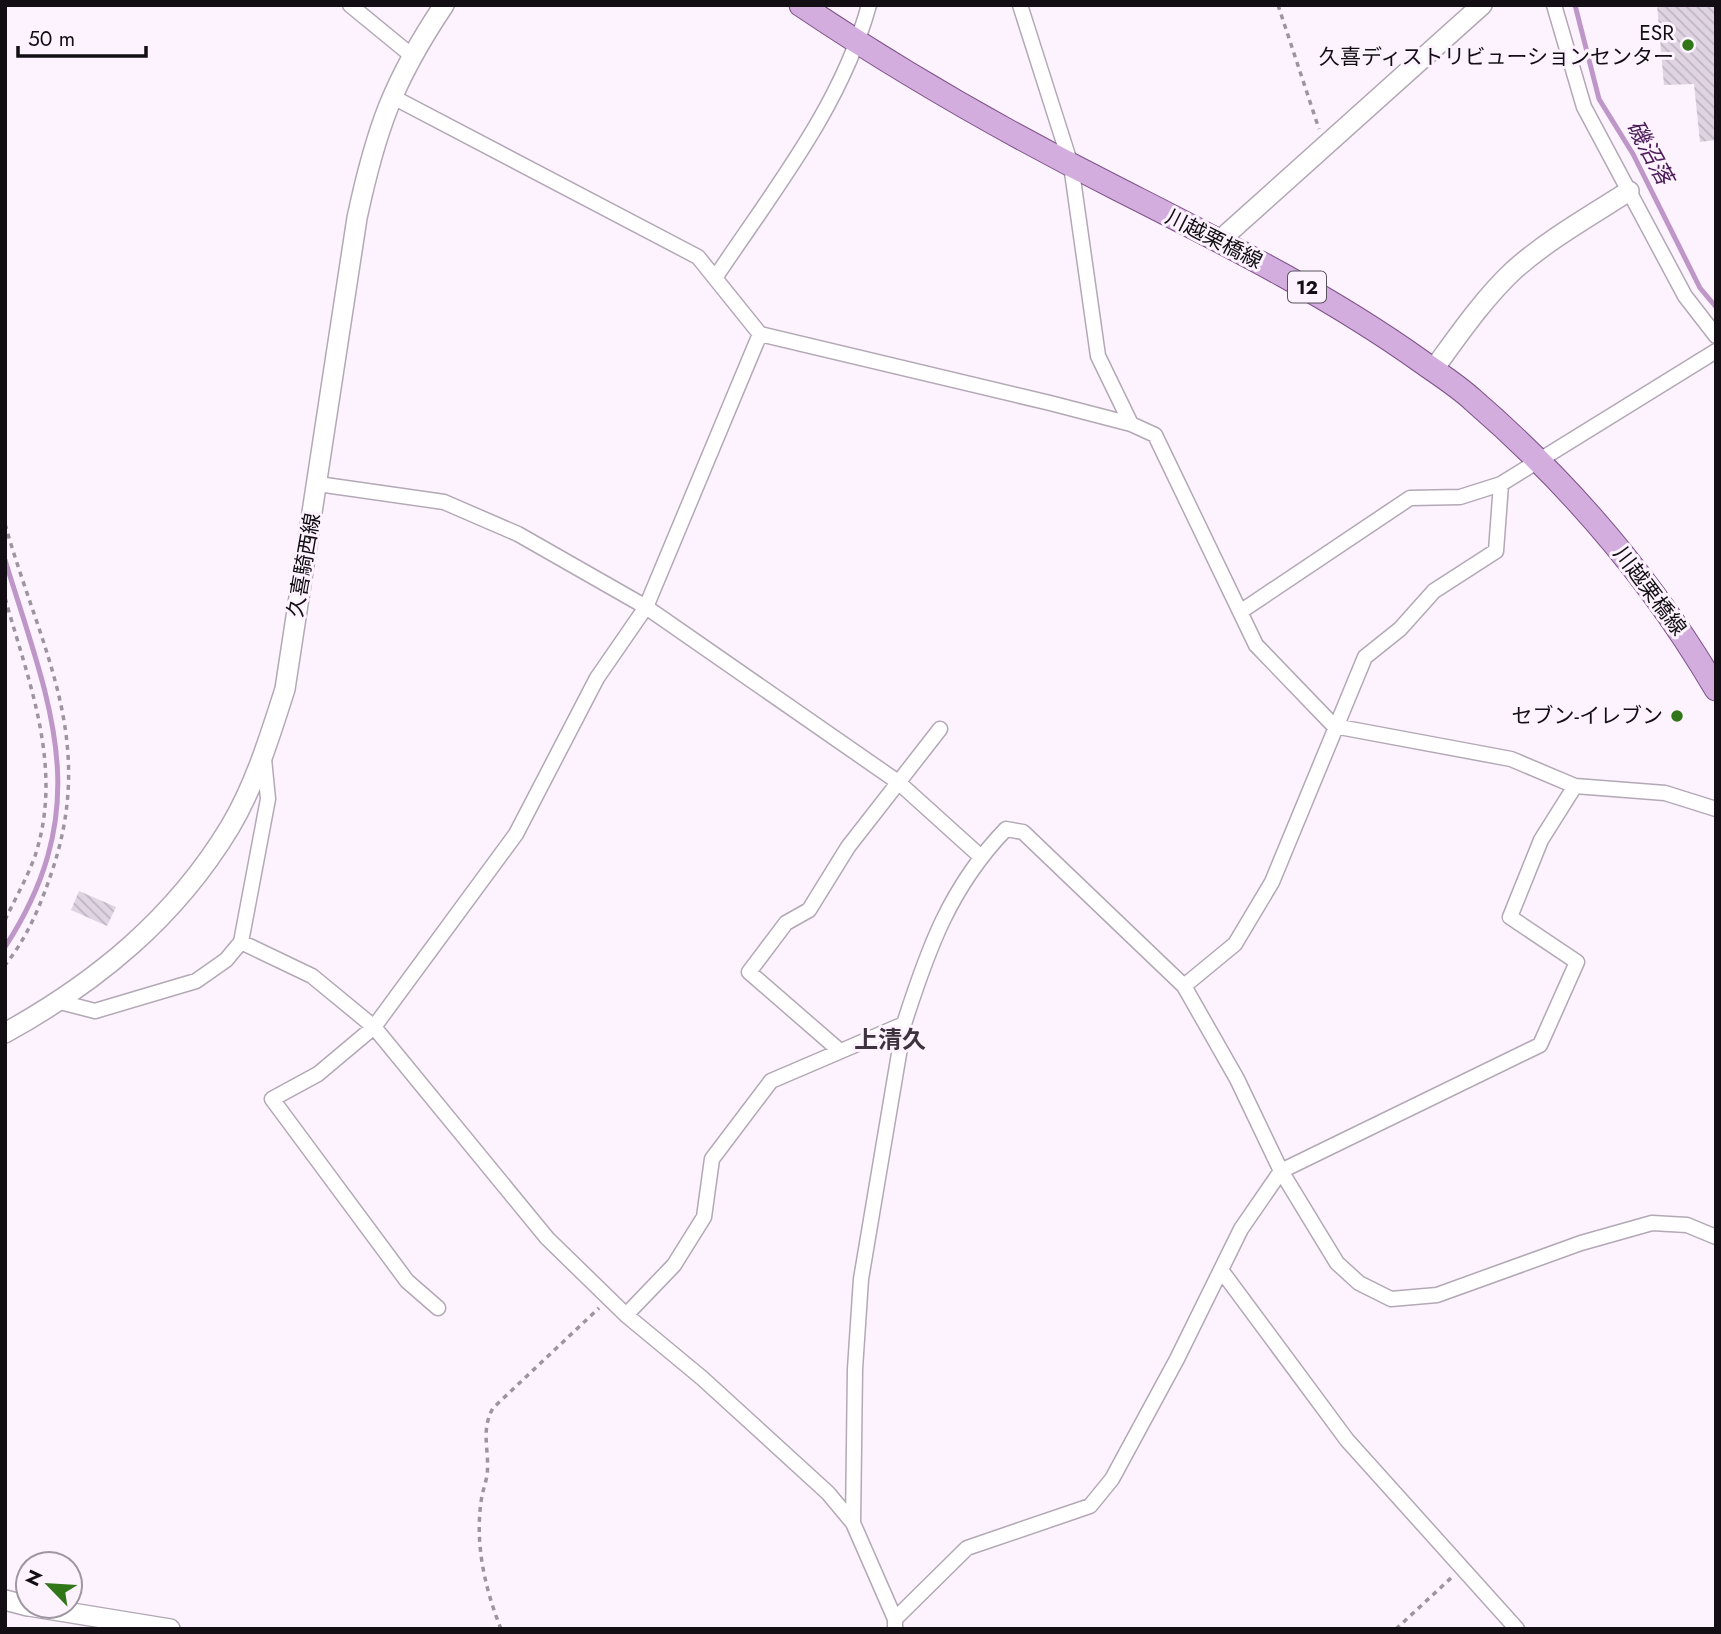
<svg xmlns="http://www.w3.org/2000/svg" width="1721" height="1634" font-family="Jost,'Noto Sans JP',sans-serif">
<style>
.lines{fill:none;stroke-linecap:round;stroke-linejoin:round}
.stream{stroke:#be97c8;stroke-width:5}
.building{fill:url(#building-back-hatch)}
.street-casing{stroke:#b3a8b5;stroke-width:17}
.secondary-casing{stroke:#b3a8b5;stroke-width:22}
.primary-casing{stroke:#7e5289;stroke-width:25}
.path{stroke:#9c959f;stroke-width:3.5;stroke-dasharray:5 5;stroke-linecap:butt}
.street{stroke:#fff;stroke-width:14}
.secondary{stroke:#fff;stroke-width:19}
.primary{stroke:#d4addf;stroke-width:23}
.poi-dot{fill:#317719;stroke:#fcf3ff;stroke-width:2.5}
.labels{text-anchor:middle;stroke-width:6;stroke-linejoin:round;paint-order:stroke}
.shield{fill:#fcf3ff;stroke:#58535a;stroke-width:2}
.shield-label{font-size:19px;font-weight:bold;fill:#120e13}
.poi-label{font-size:21px;fill:#120e13;stroke:#fcf3ff;text-anchor:end}
.street-label{font-size:21px;fill:#120e13;stroke:#fcf3ff}
.water-label{font-size:23px;font-style:italic;fill:#4c1c58;stroke:#fcf3ff}
.quarter-label{font-size:24px;font-weight:bold;fill:#3c333e;stroke:#fcf3ff}
</style>
<defs>
<pattern id="building-back-hatch" width="6" height="6" patternUnits="userSpaceOnUse" patternTransform="scale(1.75)"><rect width="6" height="6" fill="#e0d4e3"/><path d="M-1 5l2 2M0 0l6 6M5-1l2 2" fill="none" stroke="#bfb5c2"/></pattern>
</defs>
<rect width="100%" height="100%" fill="#fcf3ff"/>
<g class="lines">
<!-- stream -->
<path class="stream" d="M 1575,5 L 1599,99 L 1633,154 L 1700,288 L 1716,307
M 5,560 C 50,706 97,805 5,947"/>
</g>
<!-- building -->
<path class="building" d="M 1657,5 L 1716,5 L 1716,140 L 1700,142 L 1694,84 L 1664,85 Z
M 79,891 L 116,907 L 107,926 L 71,910 Z"/>
<g class="lines">
<defs>
<path id="street" d="M 350,5 L 411,55
M 1020,5 L 1071,165 L 1098,356 L 1131,424
M 1554,5 L 1584,107 L 1685,296 L 1716,336
M 391,96 L 698,257 L 760,334 L 1050,403 L 1131,424 L 1155,435 L 1256,645 L 1334,726 L 1511,759 L 1575,786 L 1665,793 L 1716,809
M 715,278 C 773,191 841,107 869,5
M 318,484 L 444,502 L 518,534 L 646,607 L 898,782 L 980,856
M 1240,612 L 1410,498 L 1460,497 L 1501,484
M 241,942 L 312,976 L 374,1027 L 547,1238 L 626,1315 L 702,1378 L 828,1493 L 853,1523 L 895,1619 L 895,1627
M 1184,986 L 1235,944 L 1272,882 L 1365,657 L 1400,629 L 1434,591 L 1496,551 L 1501,484 L 1716,351
M 60,1002 L 95,1011 L 196,981 L 226,960 L 241,942 L 268,799 L 264,759
M 840,1051 L 749,972 L 786,923 L 809,910 L 848,847 L 940,729
M 1221,1270 L 1347,1440 L 1517,1629
M 438,1308 L 407,1281 L 272,1099 L 318,1074 L 374,1027 L 516,834 L 597,678 L 646,607 L 760,334
M 626,1315 L 674,1265 L 704,1217 L 712,1159 L 771,1081 L 904,1024 C 928,949 950,887 1006,829 L 1023,832 L 1184,986 L 1237,1079 L 1281,1171 L 1337,1263 L 1359,1283 L 1391,1299 L 1437,1295 L 1581,1243 L 1652,1223 L 1687,1225 L 1716,1237
M 853,1523 L 855,1369 L 861,1279 L 904,1024
M 895,1619 L 967,1548 L 1090,1506 L 1112,1479 L 1177,1359 L 1241,1229 L 1281,1171 L 1540,1045 L 1577,962 L 1510,917 L 1541,840 L 1575,786"/>
<path id="secondary" d="M 1219,241 L 1482,5
M 1433,370 C 1458,336 1483,299 1514,270 C 1549,239 1590,216 1629,191
M 5,1033 C 97,982 175,918 230,827 C 255,785 270,736 285,689 L 357,218 C 376,129 393,81 444,5
M 5,1600 L 28,1606
M 29,1606 L 170,1629"/>
<path id="primary" d="M 801,5 C 902,73 1009,134 1118,189 C 1222,242 1327,294 1422,362 C 1439,374 1458,386 1473,400 C 1569,483 1652,580 1716,689"/>
</defs>
<!-- street casing -->
<use href="#street" class="street-casing"/>
<!-- secondary casing -->
<use href="#secondary" class="secondary-casing"/>
<!-- primary casing -->
<use href="#primary" class="primary-casing"/>
<!-- path -->
<path class="path" d="M 1278,5 L 1319,129
M 5,524 C 42,654 99,742 49,880 C 39,909 25,941 5,965
M 5,598 C 29,683 64,768 35,856 C 27,878 15,899 5,920
M 501,1629 C 485,1589 475,1545 481,1502 C 482,1493 485,1485 487,1476 C 490,1451 480,1431 493,1408 L 599,1308
M 1396,1629 L 1451,1578"/>
<!-- street -->
<use href="#street" class="street"/>
<!-- secondary -->
<use href="#secondary" class="secondary"/>
<!-- primary -->
<use href="#primary" class="primary"/>
</g>
<!-- markers -->
<g class="poi-dot">
<circle cx="1688" cy="45" r="7"/>
<circle cx="1677" cy="716" r="7"/>
</g>
<g class="labels">
<!-- shield labels -->
<rect class="shield" x="1288" y="271.5" width="38" height="31" rx="5"/>
<g class="shield-label">
<text x="1307" y="294">12</text>
</g>
<!-- poi labels -->
<g class="poi-label">
<text x="1674" y="40">ESR<tspan x="1674" dy="24">久喜ディストリビューションセンター</tspan></text>
<text x="1663" y="723">セブン-イレブン</text>
</g>
<!-- street labels -->
<g class="street-label">
<text transform="translate(1214 239) rotate(27)" y="7">川越栗橋線</text>
<text transform="translate(304 565) rotate(-80)" y="7">久喜騎西線</text>
<text transform="translate(1650 591) rotate(53)" y="7">川越栗橋線</text>
</g>
<!-- water labels -->
<g class="water-label">
<text transform="translate(1650 152) rotate(61)" y="8">磯沼落</text>
</g>
<!-- quarter labels -->
<g class="quarter-label">
<text x="890" y="1048">上清久</text>
</g>
</g>
<!-- border -->
<rect width="1721" height="1634" fill="none" stroke="#120e13" stroke-width="14"/>
<!-- north arrow -->
<g transform="translate(49 1585) rotate(295)"><circle r="33" fill="#fcf3ff" stroke="#9e97a1" stroke-width="2"/>
<path d="M0-5L12 26L0 18L-12 26Z" fill="#317719"/>
<text y="-10" font-size="19" font-weight="bold" text-anchor="middle" fill="#120e13">N</text>
</g>
<!-- scale -->
<path d="M18 46v10h128v-10" fill="none" stroke="#120e13" stroke-width="3.5"/>
<text x="28" y="46" font-size="21" fill="#120e13" stroke="#fcf3ff" stroke-width="5" paint-order="stroke">50 m</text>
</svg>
